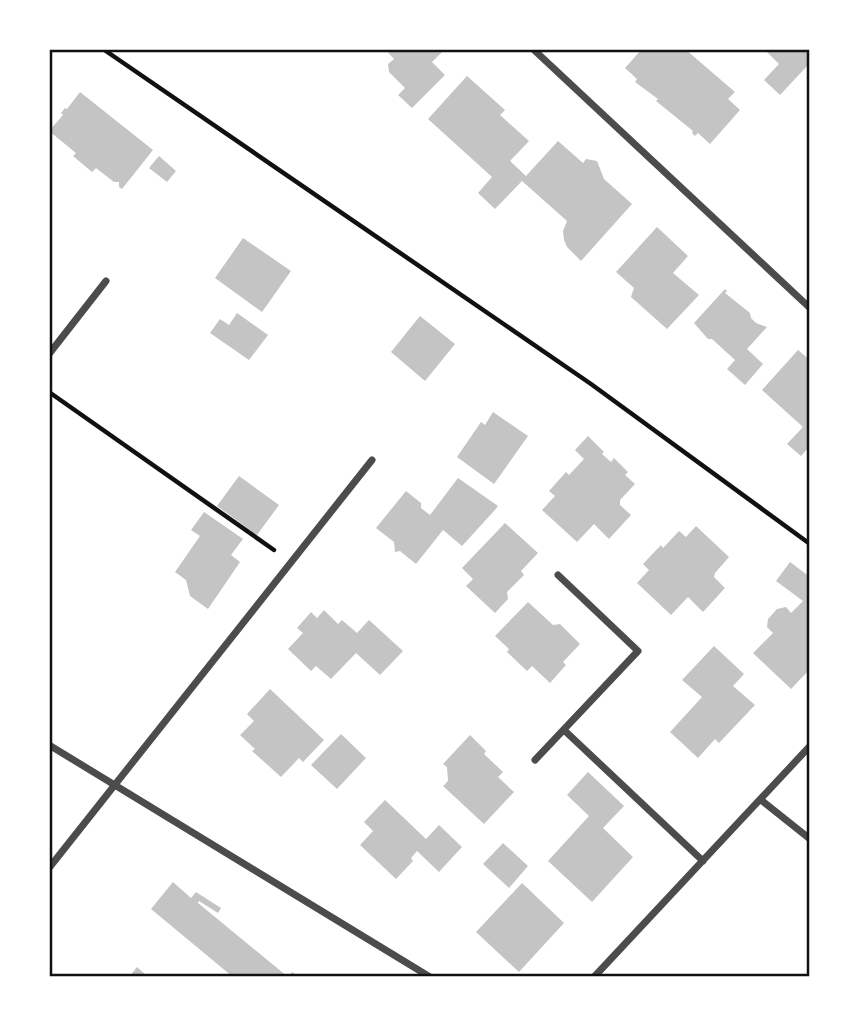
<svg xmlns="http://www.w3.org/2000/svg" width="859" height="1026" font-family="'Alegreya Sans',sans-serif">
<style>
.building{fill:#c4c4c4}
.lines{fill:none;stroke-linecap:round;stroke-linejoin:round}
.path{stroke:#111;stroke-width:4.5}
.minor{stroke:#4c4c4c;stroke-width:7}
.neatline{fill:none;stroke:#111;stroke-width:2.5}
</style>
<rect width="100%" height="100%" fill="#fff"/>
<!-- building -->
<path class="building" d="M 385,49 L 445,49 L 432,62 L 445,75 L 412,108 L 398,95 L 405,88 L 389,72 L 388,64 L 394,59 Z
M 642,49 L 685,49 L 735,92 L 728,99 L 740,110 L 710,144 L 698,133 L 695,136 L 692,133 L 693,131 L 656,101 L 658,99 L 635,82 L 637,79 L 625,68 Z
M 768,49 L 810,49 L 810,67 L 808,65 L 780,95 L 764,80 L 779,64 L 766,51 Z
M 467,76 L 505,110 L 500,115 L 529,141 L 510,161 L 526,176 L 558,141 L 583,163 L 586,159 L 597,161 L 604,179 L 632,204 L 581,261 L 567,247 L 564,240 L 563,231 L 567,221 L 522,181 L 495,209 L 478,193 L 492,177 L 428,119 Z
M 80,92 L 153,150 L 122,189 L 119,187 L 119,182 L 114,182 L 96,168 L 92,172 L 73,156 L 76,153 L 49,131 L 63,115 L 61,113 L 65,108 L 67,109 Z
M 159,156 L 176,171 L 167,182 L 149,168 Z
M 657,227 L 688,256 L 673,273 L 699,295 L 667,329 L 631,297 L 634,288 L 616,272 Z
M 243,238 L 291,271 L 262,312 L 215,278 Z
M 725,289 L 727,291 L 725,293 L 750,313 L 751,318 L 756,323 L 767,327 L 747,349 L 763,364 L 745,385 L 727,369 L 735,360 L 712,339 L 708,339 L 694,323 Z
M 237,313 L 268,335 L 249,360 L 210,333 L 220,319 L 229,325 Z
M 420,316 L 455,344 L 425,381 L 391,352 Z
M 798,350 L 810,360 L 810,446 L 801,456 L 787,444 L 803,427 L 762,390 Z
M 493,412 L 528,436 L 494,484 L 457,457 L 481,422 L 485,425 Z
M 588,436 L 604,452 L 602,454 L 611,462 L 614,458 L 628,472 L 625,475 L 635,484 L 620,500 L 620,505 L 631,515 L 609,539 L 594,524 L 577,542 L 542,510 L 555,496 L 549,491 L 566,472 L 569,475 L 584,459 L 575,450 Z
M 239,476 L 279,505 L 257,535 L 217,506 Z
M 458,478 L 498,506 L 494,511 L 462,546 L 443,530 L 416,564 L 400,551 L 395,552 L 394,542 L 376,528 L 406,491 L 421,503 L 421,508 L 430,515 Z
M 204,512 L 243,539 L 231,555 L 240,562 L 208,609 L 190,596 L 186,580 L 175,572 L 200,536 L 191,530 Z
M 505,523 L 538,553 L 521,571 L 524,575 L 507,592 L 508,599 L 495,613 L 466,586 L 473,579 L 462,568 Z
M 696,526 L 729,557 L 715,573 L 714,577 L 725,588 L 703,612 L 688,597 L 671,615 L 637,583 L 649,570 L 643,564 L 661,545 L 663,548 L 679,531 L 686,537 Z
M 790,562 L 810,577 L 810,669 L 791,689 L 753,653 L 773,633 L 767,627 L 768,619 L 777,609 L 786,607 L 791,613 L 803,601 L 776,581 Z
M 528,602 L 553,625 L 560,624 L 580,644 L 563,662 L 566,665 L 550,683 L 532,666 L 527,671 L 507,652 L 509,649 L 495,636 Z
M 324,610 L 338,624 L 342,620 L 357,633 L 369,620 L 403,651 L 380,675 L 356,653 L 331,679 L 316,666 L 311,671 L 288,649 L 303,633 L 297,628 L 311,612 L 317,618 Z
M 714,646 L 744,674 L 733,686 L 755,705 L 719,743 L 715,739 L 698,758 L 670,732 L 702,697 L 682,680 Z
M 270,689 L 324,740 L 303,762 L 299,758 L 281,777 L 252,751 L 255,749 L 240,735 L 254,721 L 247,714 Z
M 341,734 L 366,758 L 337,789 L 311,765 Z
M 470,735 L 486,751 L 484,754 L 503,772 L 498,777 L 514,792 L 484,824 L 443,786 L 448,781 L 447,767 L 443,764 Z
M 588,772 L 624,806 L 603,828 L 633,857 L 592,902 L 548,861 L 589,816 L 567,795 Z
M 385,800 L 426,839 L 439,825 L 462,847 L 439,872 L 417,851 L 411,858 L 413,861 L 396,879 L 360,845 L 373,831 L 364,822 Z
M 503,843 L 528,866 L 509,888 L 483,864 Z
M 173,882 L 191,898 L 196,892 L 221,908 L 218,913 L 199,901 L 198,903 L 288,977 L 292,972 L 300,977 L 233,977 L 151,909 Z
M 522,883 L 564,923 L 519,972 L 476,932 Z
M 137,967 L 148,977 L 129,977 Z"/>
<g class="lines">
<!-- path -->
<path class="path" d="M 103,49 L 591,384 L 810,544
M 49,392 L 274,550"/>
<!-- minor -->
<path class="minor" d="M 533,49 L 810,308
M 49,354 L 106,281
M 564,730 L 703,861
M 49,745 L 430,977
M 535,760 L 638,651 L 558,575
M 761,800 L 810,839
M 49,868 L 372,460
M 594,977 L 810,746"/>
</g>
<!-- border -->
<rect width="859" height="1026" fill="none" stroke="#ffffff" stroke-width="102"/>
<rect x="51" y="51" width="757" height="924" class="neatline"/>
</svg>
